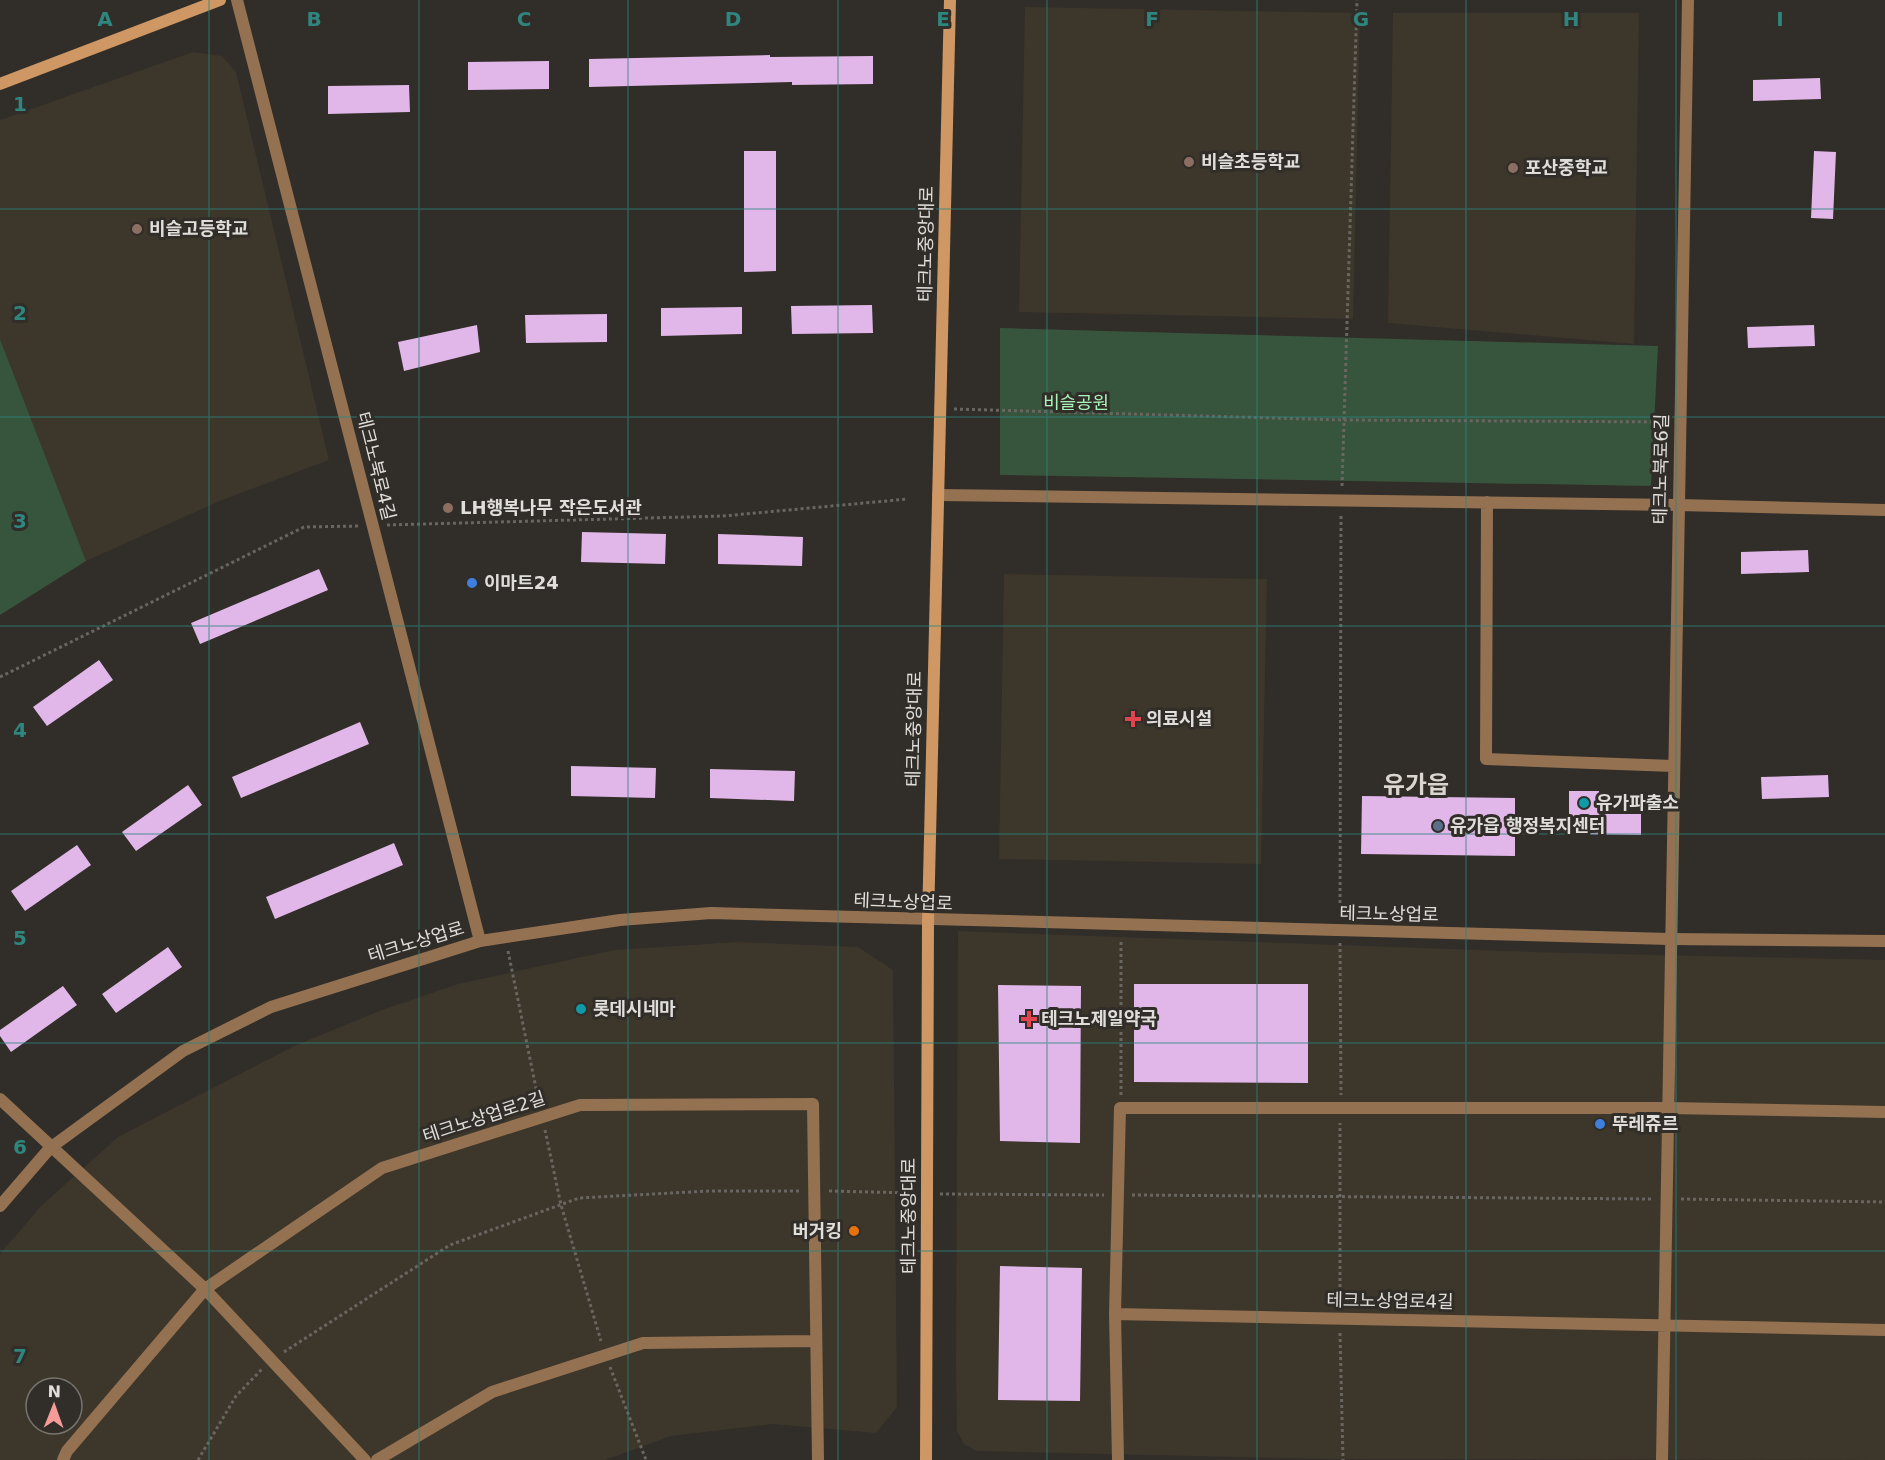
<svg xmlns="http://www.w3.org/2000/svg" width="1885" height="1460" font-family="'DejaVu Sans','Noto Sans KR',sans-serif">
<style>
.built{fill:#3d362b;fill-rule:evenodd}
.green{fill:#37543d}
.building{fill:#e0b7e8}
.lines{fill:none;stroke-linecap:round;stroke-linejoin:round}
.path{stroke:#696661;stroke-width:3;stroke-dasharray:3 3;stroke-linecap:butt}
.minor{stroke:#947151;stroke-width:12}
.tertiary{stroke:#947151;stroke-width:12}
.secondary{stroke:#ce9763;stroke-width:12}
.grid{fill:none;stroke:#2e867e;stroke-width:1.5;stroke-opacity:0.55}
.education-dot{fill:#8d6e63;stroke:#312d28;stroke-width:2}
.shop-dot{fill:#3f7fe0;stroke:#312d28;stroke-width:2}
.health-dot{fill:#e0444e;stroke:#312d28;stroke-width:2}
.culture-dot{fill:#0f9aa8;stroke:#312d28;stroke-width:2}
.service-dot{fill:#5c6f8a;stroke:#312d28;stroke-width:2}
.food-dot{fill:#e8710a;stroke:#312d28;stroke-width:2}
.labels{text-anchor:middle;stroke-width:6;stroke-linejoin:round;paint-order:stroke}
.poi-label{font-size:18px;font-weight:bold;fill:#e0dedb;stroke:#312d28;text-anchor:start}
.street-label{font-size:18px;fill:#e0dedb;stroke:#312d28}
.park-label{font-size:18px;fill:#a7f3b7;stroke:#312d28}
.district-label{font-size:24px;font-weight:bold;fill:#dbd6cf;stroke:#312d28}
.grid-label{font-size:20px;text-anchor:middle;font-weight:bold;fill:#2e867e;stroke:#312d28;stroke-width:6;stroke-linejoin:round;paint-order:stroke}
</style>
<rect width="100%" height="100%" fill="#312d28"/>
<!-- built -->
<path class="built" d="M 1025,7 L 1360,13 L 1353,319 L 1019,312 Z
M 1393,13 L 1639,13 L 1634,344 L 1388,323 Z
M 193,52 L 222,56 L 236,72 L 329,460 L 222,500 L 86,561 L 0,339 L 0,120 Z
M 1004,574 L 1267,579 L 1261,864 L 999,859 Z
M 958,931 L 1530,952 L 1885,960 L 1885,1460 L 1330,1459 L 977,1451 L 964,1444 L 957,1431 L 956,1364 Z
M 737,942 L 858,947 L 893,970 L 897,1407 L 876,1433 L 773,1424 L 671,1436 L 605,1460 L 0,1460 L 0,1254 L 41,1206 L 118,1137 L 294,1046 L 382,1010 L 458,984 L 614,950 ZM 36,1388 L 72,1388 L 72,1424 L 36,1424 Z"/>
<!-- green -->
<path class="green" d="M 1000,328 L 1658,346 L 1651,486 L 1000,475 Z
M 0,339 L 86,561 L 0,615 Z"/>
<!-- building -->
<path class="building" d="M 770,55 L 770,57 L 873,56 L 873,84 L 792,85 L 792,82 L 589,87 L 589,59 Z
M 549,61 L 549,89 L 468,90 L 468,62 Z
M 1820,78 L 1821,99 L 1753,101 L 1753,80 Z
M 409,85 L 410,112 L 328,114 L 328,86 Z
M 744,151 L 776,151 L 776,271 L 744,272 Z
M 1814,151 L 1836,152 L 1833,219 L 1811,218 Z
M 872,305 L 873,333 L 792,334 L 791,306 Z
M 742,307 L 742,334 L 661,336 L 661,308 Z
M 607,314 L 607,342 L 526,343 L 525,315 Z
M 477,325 L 480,352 L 404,371 L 398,342 Z
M 1814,325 L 1815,346 L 1748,348 L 1747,327 Z
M 582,532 L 666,534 L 665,564 L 581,562 Z
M 718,534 L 803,537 L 802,566 L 718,564 Z
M 1808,550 L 1809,572 L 1741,574 L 1741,552 Z
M 319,569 L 328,590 L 200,644 L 191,623 Z
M 99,660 L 113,680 L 47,726 L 33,707 Z
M 360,722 L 369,744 L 241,798 L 232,777 Z
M 571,766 L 656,768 L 655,798 L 571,796 Z
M 710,769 L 795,771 L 794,801 L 710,798 Z
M 1828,775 L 1829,797 L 1762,799 L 1761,777 Z
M 188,785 L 202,805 L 136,851 L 122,832 Z
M 1569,791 L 1599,791 L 1599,814 L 1641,814 L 1641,835 L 1569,834 Z
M 1362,796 L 1515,798 L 1515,856 L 1361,854 Z
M 394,843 L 403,865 L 275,919 L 266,897 Z
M 77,845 L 91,865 L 25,911 L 11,891 Z
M 168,947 L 182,967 L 116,1013 L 102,994 Z
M 1134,984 L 1308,984 L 1308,1083 L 1134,1082 Z
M 998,985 L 1081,986 L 1080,1143 L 1000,1141 Z
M 63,986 L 77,1005 L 11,1052 L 0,1036 L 0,1030 Z
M 1000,1266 L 1082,1268 L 1080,1401 L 998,1400 Z"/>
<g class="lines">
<!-- path -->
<path class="path" d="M 954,409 L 1344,420 L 1667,422
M 1342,486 L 1357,0
M 387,525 L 723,516 L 908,499
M 0,677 L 304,527 L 360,526
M 1340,915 L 1341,514
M 1340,943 L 1341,1095
M 508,951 L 539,1103
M 1121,1095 L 1121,939
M 545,1130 L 561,1205 L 601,1341
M 829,1191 L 912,1193
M 940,1194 L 1104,1195
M 1132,1195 L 1653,1199
M 1681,1199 L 1885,1202
M 1340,1305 L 1340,1123
M 1340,1333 L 1343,1460
M 284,1352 L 450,1245 L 579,1198 L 709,1191 L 801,1191
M 610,1367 L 646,1460
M 198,1460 L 236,1396 L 262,1369"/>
<!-- minor -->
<path class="minor" d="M 237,0 L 480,941
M 938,495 L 1678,505 L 1885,510
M 1487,502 L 1486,759 L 1673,766
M 0,1099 L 205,1289 L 365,1460
M 1115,1314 L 1885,1330
M 63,1460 L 67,1451 L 205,1289 L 382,1168 L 580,1105 L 813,1104 L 818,1460
M 377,1460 L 492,1392 L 643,1343 L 816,1341
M 1118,1460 L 1115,1314 L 1120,1108 L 1668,1108 L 1885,1112
M 1662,1460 L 1688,0"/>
<!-- tertiary -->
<path class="tertiary" d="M 0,1206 L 50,1148 L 183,1051 L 271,1007 L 480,941 L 620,920 L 711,913 L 1669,939 L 1885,941"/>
<!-- secondary -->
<path class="secondary" d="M 0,84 L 220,0
M 926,1460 L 928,921 L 950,0"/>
</g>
<!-- grid -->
<path class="grid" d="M 209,0 L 209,1460M 419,0 L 419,1460M 628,0 L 628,1460M 838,0 L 838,1460M 1047,0 L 1047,1460M 1257,0 L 1257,1460M 1466,0 L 1466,1460M 1676,0 L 1676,1460M 0,209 L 1885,209M 0,417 L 1885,417M 0,626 L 1885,626M 0,834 L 1885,834M 0,1043 L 1885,1043M 0,1251 L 1885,1251"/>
<!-- markers -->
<g class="education-dot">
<circle cx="1189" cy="162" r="6"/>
<circle cx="1513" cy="168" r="6"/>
<circle cx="137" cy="229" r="6"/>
<circle cx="448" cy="508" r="6"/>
</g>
<g class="shop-dot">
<circle cx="472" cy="583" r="6"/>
<circle cx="1600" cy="1124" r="6"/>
</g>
<g class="health-dot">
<path d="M1130 710h6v6h6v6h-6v6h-6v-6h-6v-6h6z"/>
<path d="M1026 1010h6v6h6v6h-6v6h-6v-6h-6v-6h6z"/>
</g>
<g class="culture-dot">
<circle cx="1584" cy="803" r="6"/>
<circle cx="581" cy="1009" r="6"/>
</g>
<circle class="service-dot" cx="1438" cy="826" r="6"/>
<circle class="food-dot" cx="854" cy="1231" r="6"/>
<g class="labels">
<!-- poi labels -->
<g class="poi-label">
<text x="1201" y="168">비슬초등학교</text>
<text x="1525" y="174">포산중학교</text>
<text x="149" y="235">비슬고등학교</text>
<text x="460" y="514">LH행복나무 작은도서관</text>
<text x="484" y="589">이마트24</text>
<text x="1146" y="725">의료시설</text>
<text x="1596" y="809">유가파출소</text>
<text x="1450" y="832">유가읍 행정복지센터</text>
<text x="593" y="1015">롯데시네마</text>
<text x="1041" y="1025">테크노제일약국</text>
<text x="1612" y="1130">뚜레쥬르</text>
<text x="842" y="1237" text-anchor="end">버거킹</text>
</g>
<!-- street labels -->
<g class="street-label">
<text transform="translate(926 244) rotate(-89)" y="6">테크노중앙대로</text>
<text transform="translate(376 466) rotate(76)" y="6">테크노북로4길</text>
<text transform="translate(1661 469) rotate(-89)" y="6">테크노북로6길</text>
<text transform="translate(914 729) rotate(-89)" y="6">테크노중앙대로</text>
<text transform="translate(903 902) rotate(2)" y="6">테크노상업로</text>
<text transform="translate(1389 914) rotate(1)" y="6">테크노상업로</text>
<text transform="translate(416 942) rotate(-17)" y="6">테크노상업로</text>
<text transform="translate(484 1117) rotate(-18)" y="6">테크노상업로2길</text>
<text transform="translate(909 1216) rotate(-90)" y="6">테크노중앙대로</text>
<text transform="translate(1390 1301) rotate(1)" y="6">테크노상업로4길</text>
</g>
<!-- park labels -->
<g class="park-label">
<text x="1076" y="409">비슬공원</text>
</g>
<!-- district labels -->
<g class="district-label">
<text x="1416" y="793">유가읍</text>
</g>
</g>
<g class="grid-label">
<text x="105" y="26">A</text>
<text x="314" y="26">B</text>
<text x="524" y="26">C</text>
<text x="733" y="26">D</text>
<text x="943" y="26">E</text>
<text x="1152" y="26">F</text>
<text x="1361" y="26">G</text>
<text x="1571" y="26">H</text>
<text x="1780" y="26">I</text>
<text x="20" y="111">1</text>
<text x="20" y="320">2</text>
<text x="20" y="528">3</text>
<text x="20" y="737">4</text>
<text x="20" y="945">5</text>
<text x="20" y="1154">6</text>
<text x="20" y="1363">7</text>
</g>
<!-- north arrow -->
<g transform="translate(54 1406) rotate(1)"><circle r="28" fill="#312d28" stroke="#777470" stroke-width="1.5"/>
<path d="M0-4.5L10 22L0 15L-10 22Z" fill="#f59b98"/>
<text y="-9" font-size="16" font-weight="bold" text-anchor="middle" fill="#e0dedb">N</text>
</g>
</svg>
